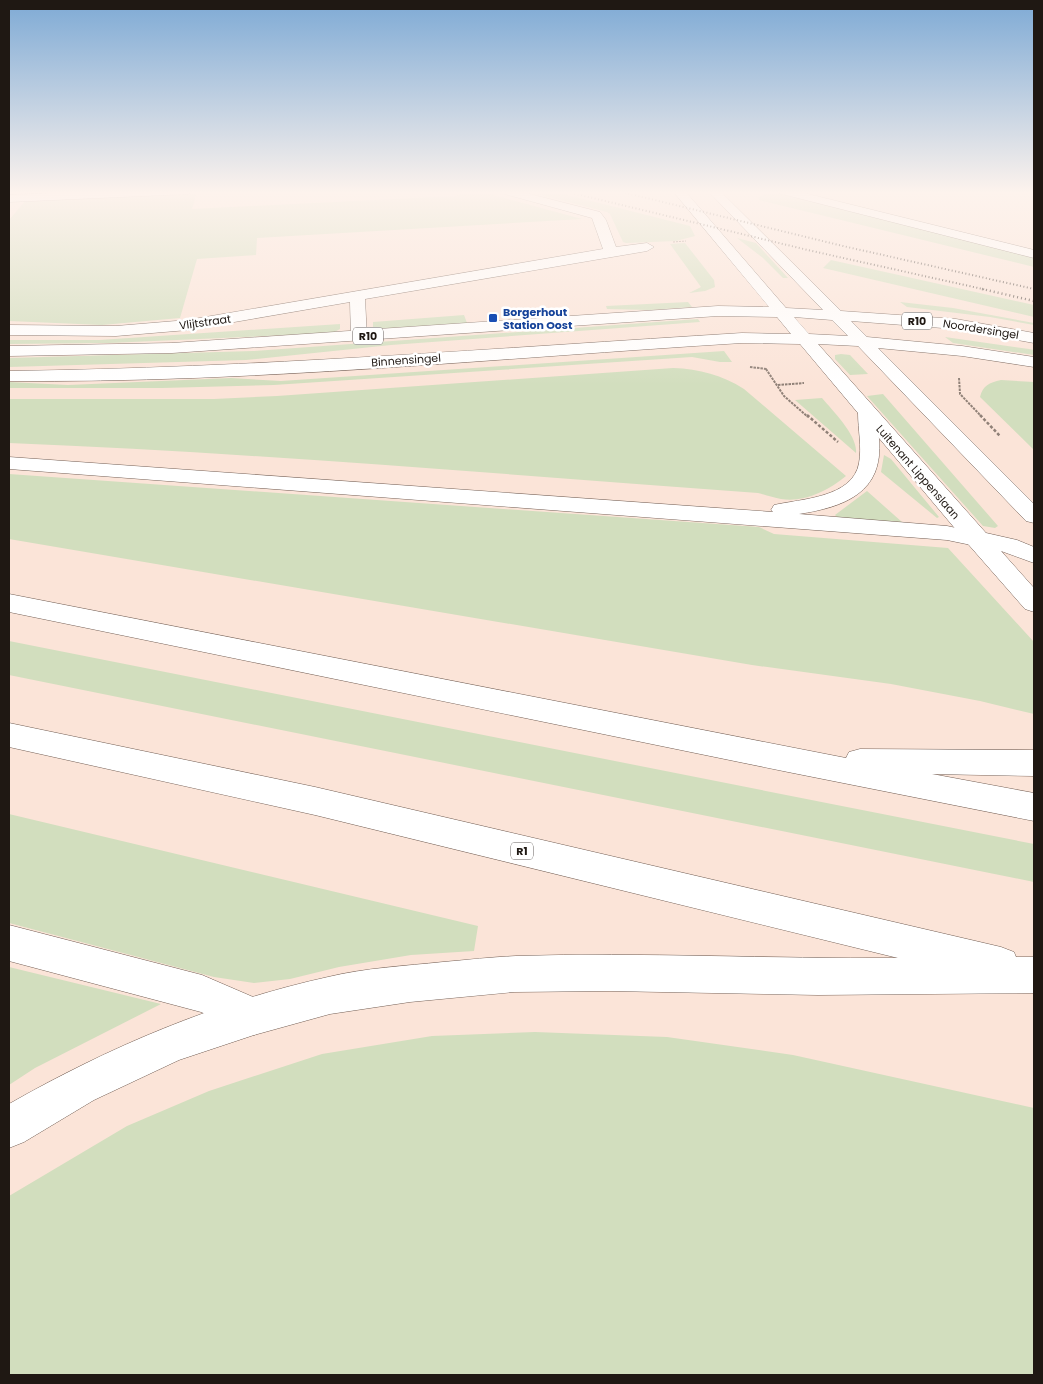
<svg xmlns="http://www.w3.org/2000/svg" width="1043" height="1384" font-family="Poppins,sans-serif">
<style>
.green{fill:#d2debe}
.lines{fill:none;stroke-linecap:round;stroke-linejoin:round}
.minor-casing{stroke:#735f55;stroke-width:1}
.major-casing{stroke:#735f55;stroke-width:1}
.highway-casing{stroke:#735f55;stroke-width:1}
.path-far2{stroke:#8f8077;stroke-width:1;stroke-dasharray:2 1;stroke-linecap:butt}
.path-far1{stroke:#8f8077;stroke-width:2;stroke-dasharray:2.5 1;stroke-linecap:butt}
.path{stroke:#8f8077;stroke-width:2.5;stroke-dasharray:3 2;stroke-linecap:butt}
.minor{fill:#fff;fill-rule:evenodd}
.major{fill:#fff;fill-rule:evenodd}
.highway{fill:#fff;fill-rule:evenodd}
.rail-far1{stroke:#5a4f48;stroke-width:2;stroke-dasharray:1 2.5;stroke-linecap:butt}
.rail{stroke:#5a4f48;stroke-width:2.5;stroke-dasharray:1 3;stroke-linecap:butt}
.transit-dot{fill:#1a4fb4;stroke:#fff;stroke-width:2}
.labels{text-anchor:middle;stroke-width:5;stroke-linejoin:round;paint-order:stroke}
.far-transit-label{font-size:11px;font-weight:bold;fill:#164399;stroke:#fff;text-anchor:start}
.shield{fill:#fff;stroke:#625d5a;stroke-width:1}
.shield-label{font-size:11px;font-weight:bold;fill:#1f1813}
.far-street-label{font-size:11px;fill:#1f1813;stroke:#fff}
</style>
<rect width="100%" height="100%" fill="#fbe4d8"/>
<!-- green -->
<path class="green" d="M 469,191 L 479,191 L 582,219 L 257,238 L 256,255 L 197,259 L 180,318 L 102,325 L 9,321 L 9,220 L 26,200 L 197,192 L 192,209 L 455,196 Z
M 526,191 L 552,191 L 690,226 L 695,236 L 676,241 L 626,243 L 623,242 L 610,214 L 607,212 Z
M 771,192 L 780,193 L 1034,256 L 1034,267 L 759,200 L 758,197 Z
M 737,238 L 756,243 L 788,278 L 783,278 L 763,258 Z
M 685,243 L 714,280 L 715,287 L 705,291 L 689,293 L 701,287 L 670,244 Z
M 831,260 L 1034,305 L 1034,317 L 823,268 Z
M 688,302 L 692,307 L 650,310 L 607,309 L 606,306 Z
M 900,302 L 953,308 L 1034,323 L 1034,325 L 990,317 L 907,307 Z
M 464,315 L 467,323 L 383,329 L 373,327 L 373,322 Z
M 698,319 L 700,322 L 391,345 L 246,360 L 9,367 L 9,358 L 253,351 Z
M 340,324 L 340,329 L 333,333 L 109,343 L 9,344 L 9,340 L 99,340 Z
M 945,337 L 1029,349 L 1034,350 L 1034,355 L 953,343 Z
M 724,351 L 732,362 L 720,362 L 692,357 L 274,385 L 162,388 L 9,388 L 9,382 L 68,385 L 231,378 L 281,381 Z
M 841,354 L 850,355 L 868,374 L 850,375 L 835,359 L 835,355 Z
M 673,368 C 700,369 722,375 744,389 L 846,476 C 829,490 804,503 781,499 C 774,498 766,495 758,493 C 509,475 259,453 9,443 L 9,399 L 214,399 L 277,396 Z
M 1001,380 L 1034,382 L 1034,450 L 980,397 C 983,385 989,383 1001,380 Z
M 883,394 L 998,526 L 995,528 L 983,526 L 867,396 Z
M 822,398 C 833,411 858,436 856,453 L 795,400 Z
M 884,455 L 891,459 L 939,517 L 937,518 L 881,472 Z
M 9,474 L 759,527 L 774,534 L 948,548 L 1034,642 L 1034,714 L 980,701 L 891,684 L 752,665 L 9,539 Z
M 867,491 L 902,522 L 838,518 L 835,515 Z
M 9,641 L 1034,844 L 1034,882 L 9,675 Z
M 9,814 L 478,926 L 474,951 L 411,955 L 339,967 L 290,979 L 254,983 L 214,977 L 9,923 Z
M 9,967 L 161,1004 L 35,1068 L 9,1085 Z
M 535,1032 L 667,1037 L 793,1055 L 1034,1108 L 1034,1375 L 9,1375 L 9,1196 L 127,1126 L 209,1091 L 322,1054 L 432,1036 Z"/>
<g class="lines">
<defs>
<path id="minor" d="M 111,191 L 194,191 L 188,194 L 9,202 L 9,195 Z
M 499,191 L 518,191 L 600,212 L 606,220 L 616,247 L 647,243 L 654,247 L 647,251 L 365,299 L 367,337 L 365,340 L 353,340 L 351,337 L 350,302 L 188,330 L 116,336 L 9,335 L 9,325 L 116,326 L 188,320 L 603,249 L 592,218 L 501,193 Z
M 776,191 L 796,191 L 1034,250 L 1034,258 L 778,193 Z
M 9,925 L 202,975 L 267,1003 L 273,1016 L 267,1029 L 254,1035 L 201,1012 L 9,961 Z"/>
<path id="major" d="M 673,191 L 685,191 L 786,308 L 823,310 L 708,191 L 720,191 L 841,311 L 956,319 L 1034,333 L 1034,343 L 956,329 L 851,321 L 867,337 L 962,346 L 1034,357 L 1034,367 L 962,356 L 878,348 L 1034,504 L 1034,523 L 1026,521 L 858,346 L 818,344 L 986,533 L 1017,540 L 1034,547 L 1034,563 L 1001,551 L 1034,588 L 1034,612 L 1025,609 L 968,544 L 800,344 L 742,343 C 498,358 253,383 9,381 L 9,371 C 254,368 498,348 742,333 L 791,334 L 777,317 L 718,316 L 172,353 L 9,356 L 9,346 L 172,343 L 718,306 L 769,307 ZM 794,317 L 832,320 L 848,336 L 809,334 Z"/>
<path id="highway" d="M 867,407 L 874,409 C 879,417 878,430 879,439 C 884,493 844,507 799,514 L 947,526 L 984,534 L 987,539 L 984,544 L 976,546 L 947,540 L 9,469 L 9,457 L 773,512 L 771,510 L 774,505 C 800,499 853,498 859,463 C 862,447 858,429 858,413 L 860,409 Z
M 9,594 L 846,758 L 849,752 L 860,749 L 1034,750 L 1034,776 L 932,774 L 1034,793 L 1034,821 L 788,772 L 9,612 Z
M 9,723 L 315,787 L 1001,947 L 1014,952 L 1016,957 L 1034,957 L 1034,993 L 818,995 L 610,991 L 514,992 L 410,1002 L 330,1014 L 254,1035 L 179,1060 L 94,1100 L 24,1142 L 9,1148 L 9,1104 C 109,1047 215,1002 328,977 C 365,968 405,966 443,962 C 467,960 492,957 516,956 C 643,952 771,959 898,958 L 315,815 L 9,747 Z"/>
</defs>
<!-- minor casing -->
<use href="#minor" class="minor-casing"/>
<!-- major casing -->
<use href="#major" class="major-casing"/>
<!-- highway casing -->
<use href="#highway" class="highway-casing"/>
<!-- path-far2 -->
<path class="path-far2" d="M 673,242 L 686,241"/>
<!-- path-far1 -->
<path class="path-far1" d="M 750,367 L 767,369
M 766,369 L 784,396 L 808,417
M 959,378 L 960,394 L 982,417
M 778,385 L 804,383"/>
<!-- path -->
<path class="path" d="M 807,415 L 838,442
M 980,415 L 1000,436"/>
<!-- minor -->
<use href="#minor" class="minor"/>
<!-- major -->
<use href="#major" class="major"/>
<!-- highway -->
<use href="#highway" class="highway"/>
<!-- rail-far1 -->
<path class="rail-far1" d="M 564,191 L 812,251 L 987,290
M 618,191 L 843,246 L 1034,289"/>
<!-- rail -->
<path class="rail" d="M 982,289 L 1034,301"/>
</g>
<!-- sky -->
<linearGradient id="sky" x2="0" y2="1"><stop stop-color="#7eaad5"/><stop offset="0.5" stop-color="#fdf3ed"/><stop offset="1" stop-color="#fdf3ed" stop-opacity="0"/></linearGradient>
<rect width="1043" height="385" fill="url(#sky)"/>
<!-- markers -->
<rect class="transit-dot" x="488" y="313" width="10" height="10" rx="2.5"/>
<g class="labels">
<!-- far-transit labels -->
<g class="far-transit-label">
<text x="503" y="316">Borgerhout<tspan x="503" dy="13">Station Oost</tspan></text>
</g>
<!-- shield labels -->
<g class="shield">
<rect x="902" y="312.5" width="30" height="17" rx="4"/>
<rect x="353" y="327.5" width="30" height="17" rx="4"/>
<rect x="511" y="842.5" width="22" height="17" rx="4"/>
</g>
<g class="shield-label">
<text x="917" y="325">R10</text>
<text x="368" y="340">R10</text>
<text x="522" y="855">R1</text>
</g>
<!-- far-street labels -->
<g class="far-street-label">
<text transform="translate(205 322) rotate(-8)" y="4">Vlijtstraat</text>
<text transform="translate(981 329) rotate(9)" y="4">Noordersingel</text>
<text transform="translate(406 360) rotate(-4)" y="4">Binnensingel</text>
<text transform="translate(918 472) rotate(49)" y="4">Luitenant Lippenslaan</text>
</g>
</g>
<!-- border -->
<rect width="1043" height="1384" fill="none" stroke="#1f1813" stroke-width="20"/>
</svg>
